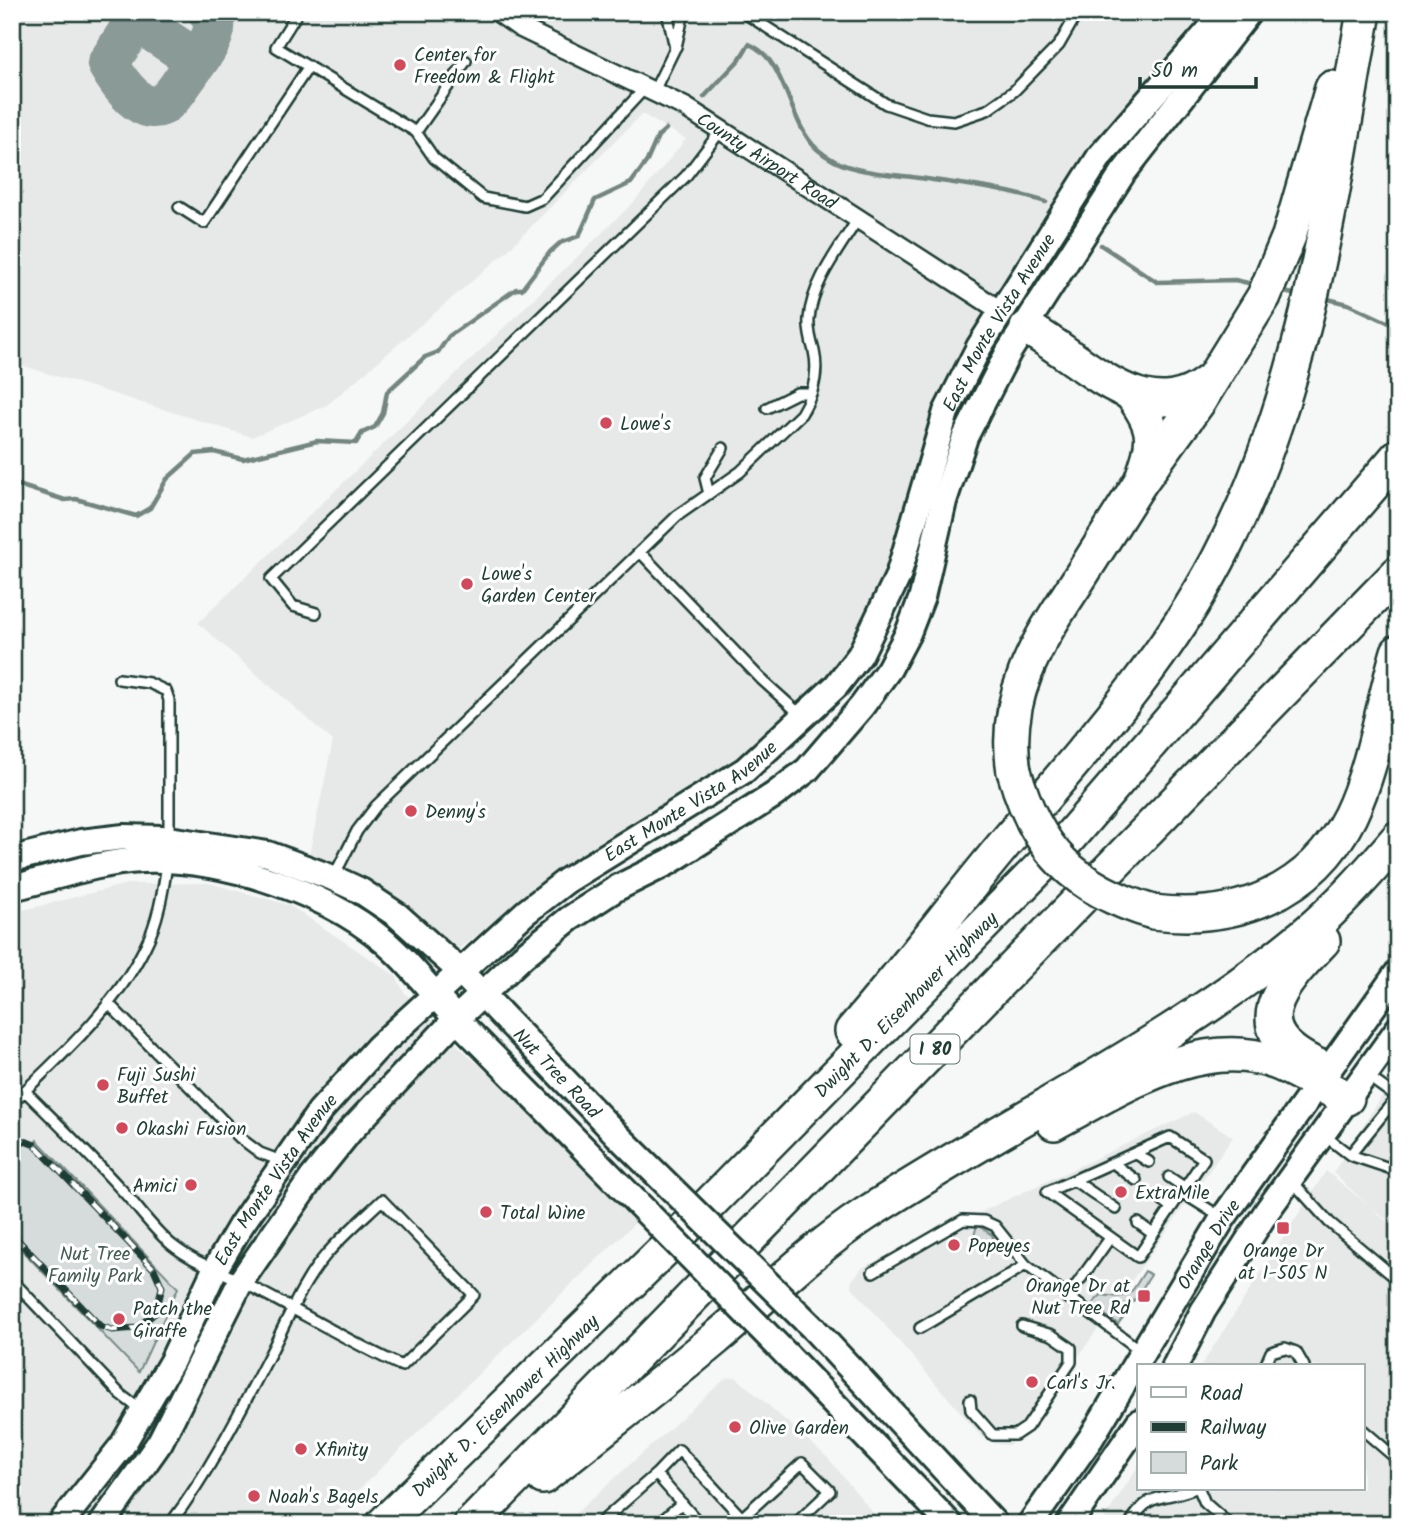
<svg xmlns="http://www.w3.org/2000/svg" width="1410" height="1536" font-family="Kalam,sans-serif">
<style>
.built{fill:#e6e9e8}
.green{fill:#d6dcdb;stroke:#7a8c88;stroke-width:2}
.lines{fill:none;stroke-linecap:round;stroke-linejoin:round}
.stream{stroke:#72857f;stroke-width:4.5}
.taxiway{stroke:#8a9a96;stroke-width:42}
.lane-casing{stroke:#1f3d34;stroke-width:14}
.street-casing{stroke:#1f3d34;stroke-width:23}
.secondary-casing{stroke:#1f3d34;stroke-width:30}
.highway-casing{stroke:#1f3d34;stroke-width:38}
.lane{stroke:#fff;stroke-width:9}
.street{stroke:#fff;stroke-width:18}
.secondary{stroke:#fff;stroke-width:24}
.highway{stroke:#fff;stroke-width:33}
.rail-casing{stroke:#1f3d34;stroke-width:7}
.rail{stroke:#fff;stroke-width:4.5;stroke-dasharray:13;stroke-linecap:butt}
.secondary-bridge-casing{stroke:#1f3d34;stroke-width:30;stroke-linecap:butt}
.highway-bridge-casing{stroke:#1f3d34;stroke-width:38;stroke-linecap:butt}
.secondary-bridge{stroke:#fff;stroke-width:24}
.highway-bridge{stroke:#fff;stroke-width:33}
.poi-dot{fill:#d1495b;stroke:#fff;stroke-width:2.5}
.labels{text-anchor:middle;stroke-width:6;stroke-linejoin:round;paint-order:stroke}
.shield{fill:#fff;stroke:#627771;stroke-width:2}
.shield-label{font-size:18px;font-weight:bold;fill:#1f3d34}
.poi-label{font-size:19px;fill:#1f3d34;stroke:#fff;text-anchor:start}
.street-label{font-size:19px;fill:#1f3d34;stroke:#fff}
.park-label{font-size:19px;fill:#445d55;stroke:#fff}
</style>
<rect width="100%" height="100%" fill="#f6f7f7"/>
<filter id="ink" filterUnits="userSpaceOnUse"><feTurbulence type="fractalNoise" baseFrequency=".0143" numOctaves="2"/><feDisplacementMap in="SourceGraphic" scale="14" xChannelSelector="R" yChannelSelector="G"/><feConvolveMatrix kernelMatrix="1 2 1 2 8 2 1 2 1" color-interpolation-filters="sRGB"/></filter>
<g filter="url(#ink)">
<!-- built -->
<path class="built" d="M 12,12 L 1204,12 L 1095,142 L 964,351 L 948,384 L 911,485 L 877,602 L 830,678 L 736,772 L 596,847 L 453,953 L 306,869 L 333,741 L 198,623 L 634,202 L 686,139 L 642,114 L 507,251 L 327,405 L 252,437 L 24,366 L 12,366 Z
M 209,883 L 289,905 L 396,976 L 404,992 L 474,1061 L 492,1072 L 636,1222 L 323,1524 L 12,1524 L 12,913 L 127,884 Z
M 1398,1071 L 1398,1228 L 1370,1207 L 1398,1231 L 1398,1524 L 1101,1524 L 1139,1465 L 1139,1489 L 1363,1489 L 1363,1366 L 1201,1366 L 1326,1171 L 1368,1205 L 1333,1173 Z
M 1194,1112 L 1233,1137 L 1021,1438 L 1008,1445 L 996,1444 L 982,1437 L 852,1287 L 851,1282 L 862,1268 Z
M 736,1377 L 828,1458 L 882,1524 L 564,1524 L 726,1378 Z"/>
<!-- green -->
<path class="green" d="M 12,1139 L 32,1146 L 37,1140 L 178,1288 L 139,1372 L 12,1240 Z
M 977,1225 L 992,1235 L 998,1248 L 984,1256 L 974,1236 Z
M 1145,1271 L 1151,1275 L 1133,1302 L 1120,1305 L 1124,1316 L 1118,1324 L 1091,1305 L 1101,1295 C 1133,1300 1130,1293 1145,1271 Z"/>
<g class="lines">
<!-- stream -->
<path class="stream" d="M 704,97 L 739,60 L 749,44 C 787,59 788,123 817,149 C 845,174 884,173 919,178 C 962,184 1005,189 1046,202
M 1101,245 L 1157,282 L 1235,280 L 1257,285
M 1279,291 L 1298,295
M 1324,298 L 1348,304 L 1398,327
M 12,483 L 65,500 L 76,499 L 136,516 L 150,508 L 167,479 L 195,454 L 214,452 L 243,459 L 317,441 L 356,443 L 362,433 L 375,427 L 383,413 L 387,392 L 425,357 L 438,352 L 449,336 L 516,289 L 522,289 L 550,252 L 560,243 L 579,236 L 595,200 L 631,183 L 647,161 L 658,136 L 666,129"/>
<!-- taxiway -->
<path class="taxiway" d="M 141,12 L 108,64 C 117,80 145,124 168,100 C 176,93 181,83 188,74 C 196,62 209,47 213,33 C 216,25 213,19 209,12
M 136,20 L 183,51 L 191,53 L 203,50"/>
<defs>
<path id="lane" d="M 298,12 L 276,47 L 416,132 L 434,158 L 483,198 L 525,206 L 543,198 L 645,88
M 743,12 L 886,104 L 927,118 L 954,121 L 987,110 L 1014,91 L 1059,45 L 1078,12
M 676,47 L 684,12
M 654,91 L 675,48 L 667,12
M 416,132 L 466,61
M 179,207 L 204,223 L 309,66
M 767,408 L 797,393 L 811,393
M 709,494 L 705,478 L 723,448
M 640,552 L 761,679 L 802,716
M 316,613 L 293,606 L 271,579 L 686,176 L 722,129
M 119,679 L 149,683 L 166,691 L 169,700 L 169,836
M 334,876 L 357,831 L 376,806 L 677,516 L 740,472 L 801,414 C 813,395 819,373 814,351 C 811,341 808,330 809,319 C 812,282 840,248 859,217
M 108,1003 L 240,1138 L 260,1153 L 284,1162
M 1366,1075 L 1398,1098
M 25,1091 C 56,1122 88,1153 118,1186 C 136,1204 152,1229 172,1245 C 193,1262 219,1270 242,1282 C 296,1309 347,1341 402,1366 L 474,1295 L 382,1200 C 363,1218 342,1236 325,1256 C 301,1284 287,1321 270,1354 C 240,1412 210,1471 170,1524
M 12,1103 C 61,1056 114,1009 145,947 C 158,922 163,892 167,864
M 1325,1136 L 1350,1155 L 1398,1171
M 1170,1137 L 1204,1159 L 1138,1257 L 1047,1192 Z
M 1135,1153 L 1149,1162
M 1350,1155 L 1397,1097
M 1113,1163 L 1136,1180
M 1169,1177 L 1184,1187
M 1075,1181 L 1116,1209
M 1292,1181 L 1329,1222 L 1398,1280
M 1181,1192 L 1221,1217
M 1156,1196 L 1171,1207
M 1138,1223 L 1153,1234
M 873,1272 L 963,1220 L 984,1221 L 995,1226 L 1026,1265
M 12,1280 L 121,1395 L 141,1410
M 1067,1298 L 1110,1238
M 920,1328 L 1026,1265 L 1141,1351
M 1265,1366 L 1271,1352 L 1285,1348 L 1296,1352 L 1304,1366
M 970,1400 L 971,1410 L 993,1435 L 1015,1435 L 1027,1427 L 1071,1362 L 1071,1348 L 1052,1335 L 1022,1326
M 1363,1430 L 1398,1460
M 656,1474 L 679,1450 L 742,1518
M 1199,1489 L 1205,1503 L 1229,1524
M 599,1524 L 656,1474 L 700,1524
M 658,1524 L 682,1503
M 735,1524 L 802,1463 L 830,1491 L 795,1524
M 1130,1524 C 1149,1490 1162,1501 1193,1489"/>
<g id="street">
<path id="s1" d="M 498,12 L 521,28 L 685,107 L 1001,311"/>
</g>
<g id="secondary">
<path id="s2" d="M 12,859 L 81,842 L 124,837 L 162,838 L 268,854 L 333,878 L 361,891 L 397,915 L 461,972 L 617,1135"/>
<path d="M 12,888 C 54,878 98,862 142,860 C 224,857 337,894 396,952 C 419,974 438,1000 460,1023 C 505,1068 550,1114 594,1159"/>
<path d="M 813,1328 L 995,1524"/>
<path d="M 787,1355 L 950,1524"/>
<path d="M 1175,1366 L 1203,1311 L 1267,1211 L 1398,1029"/>
<path id="s3" d="M 60,1524 L 122,1446 L 172,1361 L 214,1271 L 241,1225 L 320,1111 L 378,1047 L 526,912 L 566,881 L 745,770 L 836,686 L 860,655 L 898,576 L 946,412 L 979,347 L 1100,156 L 1225,12"/>
<path d="M 102,1524 L 160,1442 L 241,1281 L 312,1178 L 350,1131 L 456,1019 L 523,956 L 569,919 L 617,888 L 669,862 L 774,795 L 807,770 L 862,706 L 889,669 L 908,633 L 922,597 L 944,501 L 965,437 L 1008,353 L 1123,173 L 1249,12"/>
<path id="s4" d="M 1030,1524 L 1091,1438 L 1223,1218 L 1398,972"/>
<path d="M 1069,1524 L 1139,1422"/>
</g>
<g id="highway">
<path d="M 1027,328 C 1084,359 1144,432 1208,382"/>
<path d="M 1141,481 L 1199,401 L 1264,296 L 1289,236 L 1332,88"/>
<path d="M 1014,771 C 1002,698 1036,644 1075,585 C 1097,550 1119,516 1141,481 C 1155,441 1158,430 1132,395"/>
<path d="M 1153,912 C 1235,922 1311,894 1350,816 C 1374,766 1382,706 1398,652"/>
<path d="M 852,1031 C 907,968 957,900 1011,836 C 1086,748 1164,662 1218,560 C 1307,390 1331,198 1364,12"/>
<path d="M 1318,1066 C 1238,1029 1281,985 1323,941"/>
<path d="M 1054,1123 C 1120,1089 1203,1032 1280,1064 C 1303,1074 1325,1088 1347,1098"/>
<path d="M 543,1477 C 600,1431 659,1386 715,1339 C 765,1297 810,1251 864,1215 C 1008,1121 1172,1044 1304,935 C 1339,906 1369,872 1398,838"/>
<path id="s5" d="M 383,1524 L 666,1248 L 1067,840 L 1398,456"/>
<path d="M 471,1524 L 1398,573"/>
</g>
</defs>
<!-- lane casing -->
<use href="#lane" class="lane-casing"/>
<!-- street casing -->
<use href="#street" class="street-casing"/>
<!-- secondary casing -->
<use href="#secondary" class="secondary-casing"/>
<!-- highway casing -->
<use href="#highway" class="highway-casing"/>
<!-- lane -->
<use href="#lane" class="lane"/>
<!-- street -->
<use href="#street" class="street"/>
<!-- secondary -->
<use href="#secondary" class="secondary"/>
<!-- highway -->
<use href="#highway" class="highway"/>
<defs>
<path id="rail" d="M 12,1136 L 35,1145 L 154,1269 L 162,1287 L 156,1312 L 137,1328 L 112,1330 L 100,1326 L 12,1234"/>
</defs>
<!-- rail casing -->
<use href="#rail" class="rail-casing"/>
<!-- rail -->
<use href="#rail" class="rail"/>
<defs>
<path id="secondary-bridge" d="M 617,1135 L 813,1328
M 594,1159 L 787,1355"/>
<path id="highway-bridge" d="M 1014,771 C 1036,850 1075,889 1153,912"/>
</defs>
<!-- secondary-bridge casing -->
<use href="#secondary-bridge" class="secondary-bridge-casing"/>
<!-- highway-bridge casing -->
<use href="#highway-bridge" class="highway-bridge-casing"/>
<!-- secondary-bridge -->
<use href="#secondary-bridge" class="secondary-bridge"/>
<!-- highway-bridge -->
<use href="#highway-bridge" class="highway-bridge"/>
</g>
</g>
<!-- markers -->
<g class="poi-dot">
<circle cx="400" cy="65" r="7"/>
<circle cx="606" cy="423" r="7"/>
<circle cx="467" cy="584" r="7"/>
<circle cx="411" cy="811" r="7"/>
<circle cx="103" cy="1085" r="7"/>
<circle cx="122" cy="1128" r="7"/>
<circle cx="191" cy="1185" r="7"/>
<circle cx="1121" cy="1192" r="7"/>
<circle cx="486" cy="1212" r="7"/>
<rect x="1276" y="1221" width="14" height="14" rx="3.5"/>
<circle cx="954" cy="1245" r="7"/>
<rect x="1137" y="1289" width="14" height="14" rx="3.5"/>
<circle cx="119" cy="1319" r="7"/>
<circle cx="1032" cy="1382" r="7"/>
<circle cx="735" cy="1427" r="7"/>
<circle cx="301" cy="1449" r="7"/>
<circle cx="254" cy="1496" r="7"/>
</g>
<g class="labels">
<!-- shield labels -->
<rect class="shield" x="910.5" y="1034.5" width="49" height="29" rx="5"/>
<g class="shield-label">
<text x="935" y="1055">I 80</text>
</g>
<!-- poi labels -->
<g class="poi-label">
<text x="414" y="61">Center for<tspan x="414" dy="22">Freedom &amp; Flight</tspan></text>
<text x="620" y="430">Lowe's</text>
<text x="481" y="580">Lowe's<tspan x="481" dy="22">Garden Center</tspan></text>
<text x="425" y="818">Denny's</text>
<text x="117" y="1081">Fuji Sushi<tspan x="117" dy="22">Buffet</tspan></text>
<text x="136" y="1135">Okashi Fusion</text>
<text x="177" y="1192" text-anchor="end">Amici</text>
<text x="1135" y="1199">ExtraMile</text>
<text x="500" y="1219">Total Wine</text>
<text x="968" y="1252">Popeyes</text>
<text x="1283" y="1257" text-anchor="middle">Orange Dr<tspan x="1283" dy="22">at I-505 N</tspan></text>
<text x="1130" y="1292" text-anchor="end">Orange Dr at<tspan x="1130" dy="22">Nut Tree Rd</tspan></text>
<text x="133" y="1315">Patch the<tspan x="133" dy="22">Giraffe</tspan></text>
<text x="1046" y="1389">Carl's Jr.</text>
<text x="749" y="1434">Olive Garden</text>
<text x="315" y="1456">Xfinity</text>
<text x="268" y="1503">Noah's Bagels</text>
</g>
<!-- street labels -->
<g class="street-label">
<text dy="7" stroke="none"><textPath href="#s1" startOffset="308">County Airport Road</textPath></text>
<text dy="7" stroke="none"><textPath href="#s3" startOffset="1563">East Monte Vista Avenue</textPath></text>
<text dy="7" stroke="none"><textPath href="#s3" startOffset="975">East Monte Vista Avenue</textPath></text>
<text dy="7" stroke="none"><textPath href="#s5" startOffset="737">Dwight D. Eisenhower Highway</textPath></text>
<text dy="7" stroke="none"><textPath href="#s2" startOffset="628">Nut Tree Road</textPath></text>
<text dy="7" stroke="none"><textPath href="#s3" startOffset="408">East Monte Vista Avenue</textPath></text>
<text dy="7" stroke="none"><textPath href="#s4" startOffset="332">Orange Drive</textPath></text>
<text dy="7" stroke="none"><textPath href="#s5" startOffset="170">Dwight D. Eisenhower Highway</textPath></text>
</g>
<!-- park labels -->
<g class="park-label">
<text x="95" y="1260">Nut Tree<tspan x="95" dy="22">Family Park</tspan></text>
</g>
</g>
<!-- margin -->
<rect width="1410" height="1536" fill="none" stroke="#fff" stroke-width="42"/>
<rect x="21" y="21" width="1368" height="1494" fill="none" stroke="#1f3d34" stroke-width="2.5" filter="url(#ink)"/>
<!-- legend -->
<rect x="1137" y="1364" width="228" height="126" fill="#ffffff" stroke="#a5b1ae" stroke-width="2"/>
<rect x="1151" y="1387" width="35" height="10" fill="#ffffff" stroke="#a5b1ae" stroke-width="2"/>
<text x="1200" y="1400" font-size="21" fill="#1f3d34">Road</text>
<rect x="1151" y="1422" width="35" height="10" fill="#1f3d34" stroke="#a5b1ae" stroke-width="2"/>
<text x="1200" y="1434" font-size="21" fill="#1f3d34">Railway</text>
<rect x="1151" y="1452" width="35" height="21" fill="#d6dcdb" stroke="#a5b1ae" stroke-width="2"/>
<text x="1200" y="1470" font-size="21" fill="#1f3d34">Park</text>
<!-- scale -->
<path d="M1140 77v10h116v-10" fill="none" stroke="#1f3d34" stroke-width="3.5"/>
<text x="1151" y="77" font-size="21" fill="#1f3d34" stroke="#ffffff" stroke-width="5" paint-order="stroke">50 m</text>
</svg>
